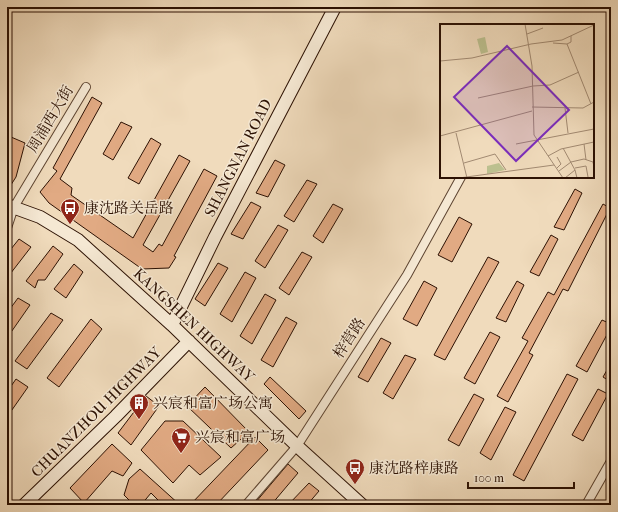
<svg xmlns="http://www.w3.org/2000/svg" width="618" height="512" font-family="'IM FELL French Canon','Noto Serif SC',serif">
<style>
.building{fill:#e1aa83;stroke:#2c1103}
.lines{fill:none;stroke-linecap:round;stroke-linejoin:round}
.street-casing{stroke:#5d4431;stroke-width:10}
.secondary-casing{stroke:#2c1103;stroke-width:14}
.street{stroke:#f5e8d3;stroke-width:8}
.secondary{stroke:#f5e8d3;stroke-width:12}
.labels{text-anchor:middle;stroke-width:3;stroke-linejoin:round;paint-order:stroke}
.street-label{font-size:15px;fill:#2c1103;stroke:#f5e8d3}
.poi-label{font-size:15px;fill:#2c1103;stroke:#f5e8d3;text-anchor:start}
.inset-road{fill:none;stroke:#a28a72;stroke-width:1}
.view{fill:#7b2cbf;fill-opacity:0.15;stroke:#7b2cbf;stroke-width:2}
.inset-edge{fill:none;stroke:#2c1103;stroke-width:2}
</style>
<rect width="100%" height="100%" fill="#f0dbbc"/>
<filter id="stains"><feTurbulence type="fractalNoise" baseFrequency=".005" numOctaves="4"/><feColorMatrix values="0 0 0 0 .2 0 0 0 0 .09 0 0 0 0 .02 0 0 0 .5 -.17"/></filter>
<radialGradient id="worn" r=".72"><stop offset=".6" stop-color="#630" stop-opacity="0"/><stop offset="1" stop-color="#630" stop-opacity=".3"/></radialGradient>
<!-- building -->
<path class="building" d="M 92,97 L 102,103 L 60,179 L 72,188 L 71,195 L 133,238 L 179,155 L 190,161 L 143,245 L 153,252 L 159,244 L 162,246 L 204,169 L 217,176 L 174,256 L 176,257 L 169,268 L 142,269 L 49,203 L 40,192 L 57,171 L 53,168 Z
M 121,122 L 132,127 L 113,160 L 103,154 Z
M 11,137 L 25,143 L 16,177 L 7,191 L 7,151 Z
M 151,138 L 161,144 L 139,184 L 128,178 Z
M 275,160 L 285,165 L 268,197 L 256,193 Z
M 307,180 L 317,184 L 294,222 L 284,216 Z
M 575,189 L 582,193 L 564,230 L 554,227 Z
M 251,202 L 261,207 L 243,239 L 231,234 Z
M 333,204 L 343,209 L 323,243 L 313,236 Z
M 603,204 L 610,208 L 568,291 L 563,289 L 529,353 L 533,355 L 508,402 L 497,396 L 528,341 L 522,338 L 548,292 L 554,295 Z
M 459,217 L 472,224 L 452,262 L 438,255 Z
M 278,225 L 288,230 L 265,268 L 255,261 Z
M 551,235 L 558,239 L 539,276 L 530,272 Z
M 19,239 L 31,247 L 7,278 L 7,254 Z
M 53,246 L 63,254 L 45,280 L 38,280 L 35,288 L 26,281 Z
M 302,252 L 312,257 L 289,295 L 279,288 Z
M 488,257 L 499,262 L 445,360 L 434,355 Z
M 218,263 L 228,268 L 205,306 L 195,299 Z
M 74,264 L 83,272 L 66,298 L 54,289 Z
M 245,272 L 256,278 L 232,322 L 220,314 Z
M 424,281 L 437,288 L 417,326 L 403,319 Z
M 517,281 L 524,285 L 506,322 L 496,318 Z
M 265,294 L 276,300 L 252,344 L 240,336 Z
M 18,298 L 30,305 L 7,338 L 7,313 Z
M 51,313 L 63,320 L 27,369 L 15,361 Z
M 286,317 L 297,323 L 273,367 L 261,360 Z
M 91,319 L 102,329 L 59,387 L 47,378 Z
M 602,320 L 611,324 L 611,327 L 587,372 L 576,366 Z
M 490,332 L 500,337 L 475,384 L 464,378 Z
M 381,338 L 391,343 L 368,382 L 358,377 Z
M 405,355 L 416,359 L 393,399 L 383,393 Z
M 611,363 L 611,382 L 603,377 Z
M 567,374 L 578,379 L 524,481 L 513,475 Z
M 270,377 L 306,411 L 299,419 L 264,384 Z
M 16,379 L 28,387 L 7,417 L 7,392 Z
M 205,387 L 249,432 L 231,448 L 187,406 Z
M 598,389 L 608,394 L 583,441 L 572,435 Z
M 474,394 L 484,399 L 459,446 L 448,440 Z
M 146,396 L 159,406 L 131,445 L 118,433 Z
M 505,407 L 516,412 L 491,460 L 480,453 Z
M 165,421 L 183,421 L 221,457 L 200,475 L 189,465 L 173,483 L 141,450 Z
M 255,437 L 268,450 L 216,505 L 190,505 Z
M 112,444 L 132,463 L 123,476 L 112,471 L 84,503 L 70,488 Z
M 288,464 L 298,473 L 271,505 L 257,505 L 255,503 Z
M 140,469 L 180,505 L 163,505 L 151,493 L 141,505 L 134,505 L 124,495 L 129,479 Z
M 309,483 L 319,491 L 307,505 L 288,505 Z"/>
<g class="lines">
<defs>
<path id="street" d="M 7,228 L 14,207 L 86,87
M 246,505 L 297,446 L 407,275 L 461,177
M 586,505 L 611,461"/>
<path id="secondary" d="M 7,205 L 40,217 L 78,240 L 172,325 L 297,446 L 362,505
M 172,325 L 215,237 L 335,7
M 24,505 L 116,416 L 189,341"/>
</defs>
<!-- street casing -->
<use href="#street" class="street-casing"/>
<!-- secondary casing -->
<use href="#secondary" class="secondary-casing"/>
<!-- street -->
<use href="#street" class="street"/>
<!-- secondary -->
<use href="#secondary" class="secondary"/>
</g>
<!-- icons -->
<defs>
<symbol id="bus-pin" viewBox="-11 -11 22 30"><path d="M0 17L-7.5 6A9.5 9.5 0 1 1 7.5 6Z" fill="#8f2418" stroke="#f5e8d3"/><path d="M-5-6H5V4H4V6H2V4H-2V6H-4V4H-5ZM-3.5-4V0h7V-4ZM-3.5 1.2v1.5H-2V1.2ZM2 1.2v1.5H3.5V1.2Z" fill="#fff"/></symbol>
<symbol id="building-pin" viewBox="-11 -11 22 30"><path d="M0 17L-7.5 6A9.5 9.5 0 1 1 7.5 6Z" fill="#8f2418" stroke="#f5e8d3"/><path d="M-4-6H4V6H1V3H-1V6H-4ZM-2.5-4.3h1.7v1.8h-1.7ZM.8-4.3h1.7v1.8H.8ZM-2.5-1h1.7V.8h-1.7ZM.8-1h1.7V.8H.8Z" fill="#fff"/></symbol>
<symbol id="supermarket-pin" viewBox="-11 -11 22 30"><path d="M0 17L-7.5 6A9.5 9.5 0 1 1 7.5 6Z" fill="#8f2418" stroke="#f5e8d3"/><path d="M-6-5.5h2.5l.6 2H6L4.5 2H-2.5L-4.4-4H-6ZM-1.5 3.2a1.3 1.3 0 1 0 .1 0ZM3 3.2a1.3 1.3 0 1 0 .1 0Z" fill="#fff"/></symbol>
</defs>
<g fill-rule="evenodd">
<use href="#bus-pin" x="59" y="197" width="22" height="30"/>
<use href="#building-pin" x="128" y="392" width="22" height="30"/>
<use href="#supermarket-pin" x="170" y="426" width="22" height="30"/>
<use href="#bus-pin" x="344" y="457" width="22" height="30"/>
</g>
<g class="labels">
<!-- street labels -->
<g class="street-label">
<text transform="translate(50 119) rotate(-59)" y="5">周浦西大街</text>
<text transform="translate(238 158) rotate(-63)" y="5">SHANGNAN ROAD</text>
<text transform="translate(194 325) rotate(43)" y="5">KANGSHEN HIGHWAY</text>
<text transform="translate(349 338) rotate(-57)" y="5">梓营路</text>
<text transform="translate(96 412) rotate(-45)" y="5">CHUANZHOU HIGHWAY</text>
</g>
<!-- poi labels -->
<g class="poi-label">
<text x="84" y="213">康沈路关岳路</text>
<text x="153" y="408">兴宸和富广场公寓</text>
<text x="195" y="442">兴宸和富广场</text>
<text x="369" y="473">康沈路梓康路</text>
</g>
</g>
<!-- overview -->
<g transform="translate(440 24)">
<rect width="154" height="154" fill="#f0dbbc"/>
<path d="M 45,13 L 48,28 L 41,30 L 37,15 ZM 59,139 L 65,146 L 47,150 L 47,142 Z" fill="#bcc08f"/>
<path class="inset-road" d="M 85,0 L 92,42 L 94,111 L 123,154M 87,10 L 103,4M 113,19 L 127,20 L 131,18 L 131,12M 127,20 L 151,80M 0,37 L 32,34 L 91,20 L 122,16 L 154,1M 38,74 L 93,62 L 110,61 L 139,48M 92,83 L 143,84 L 154,78M 125,84 L 128,109M 16,109 L 27,154M 0,112 L 92,87M 76,120 L 154,105M 144,120 L 146,136M 123,124 L 135,146M 108,132 L 121,125 L 154,118M 24,139 L 55,130 L 66,146M 117,144 L 121,140 L 117,133M 135,144 L 146,142 L 148,153M 119,147 L 131,138 L 144,135 L 153,138 L 154,143M 19,154 L 114,141M 125,154 L 135,146 L 137,154"/>
<path class="view" d="M 67,22 L 129,86 L 76,137 L 14,73 Z"/>
<rect width="154" height="154" class="inset-edge"/>
</g>
<!-- margin -->
<rect width="618" height="512" fill="none" stroke="#f0dbbc" stroke-width="24"/>
<rect x="8" y="8" width="602" height="496" fill="none" stroke="#2c1103" stroke-width="2"/>
<rect x="12" y="12" width="594" height="488" fill="none" stroke="#2c1103"/>
<!-- scale -->
<path d="M468 482v6h106v-6" fill="none" stroke="#2c1103" stroke-width="2"/>
<text x="474" y="482" font-size="12" fill="#2c1103" stroke="#f5e8d3" stroke-width="3" paint-order="stroke">100 m</text>
<rect width="100%" height="100%" filter="url(#stains)"/>
<rect width="100%" height="100%" fill="url(#worn)"/>
</svg>
